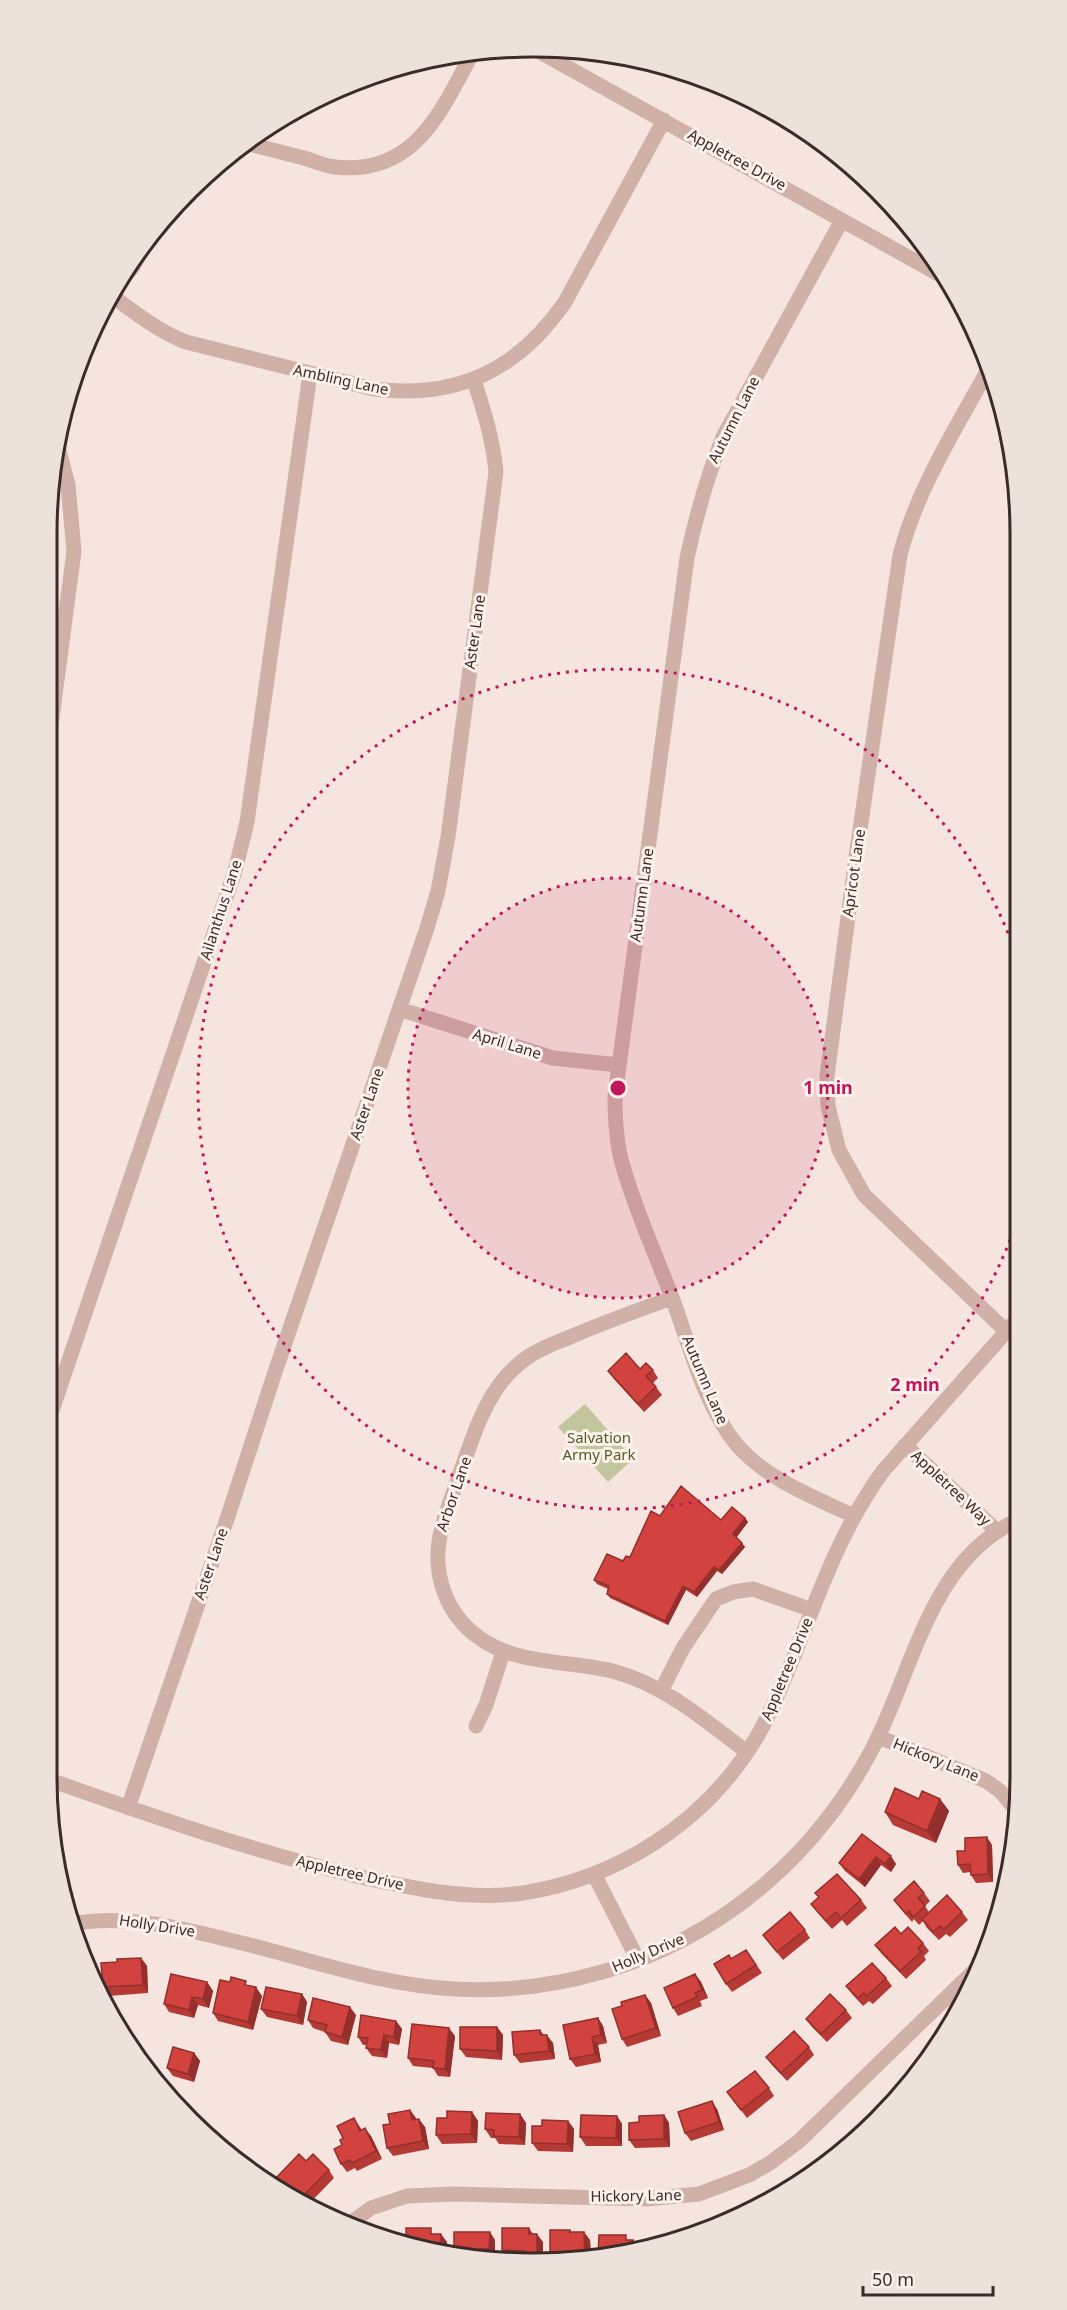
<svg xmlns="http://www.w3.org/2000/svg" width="1067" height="2310" font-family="'Noto Sans',sans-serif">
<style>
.green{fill:#c1c69c}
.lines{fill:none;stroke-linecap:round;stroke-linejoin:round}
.minor{stroke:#cfb1a8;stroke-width:15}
.wall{fill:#b53a36}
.shaded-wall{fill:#932f2c}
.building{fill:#d2433f;stroke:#932f2c;stroke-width:1.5}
.ring{fill:none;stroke:#c2185b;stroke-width:3;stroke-dasharray:3 6}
.labels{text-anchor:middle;stroke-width:6;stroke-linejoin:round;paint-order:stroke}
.street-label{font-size:15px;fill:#3b2b29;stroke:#fcf1eb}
.park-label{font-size:15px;fill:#555c2a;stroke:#fcf1eb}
.rim{fill:none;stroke:#3b2b29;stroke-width:3}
.centre{fill:#c2185b;stroke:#fcf1eb;stroke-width:3}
.ring-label{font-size:18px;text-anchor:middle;font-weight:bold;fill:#c2185b;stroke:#fcf1eb;stroke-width:6;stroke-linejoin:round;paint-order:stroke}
</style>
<rect width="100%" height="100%" fill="#f5e5de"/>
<!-- green -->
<path class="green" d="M 585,1404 L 633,1459 L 608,1482 L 558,1427 Z"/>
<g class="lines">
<!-- minor -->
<path class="minor" d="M 531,47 L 942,276
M 245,143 C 265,148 284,153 304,158 C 314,161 325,166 335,167 C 415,176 441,111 473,52
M 842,220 L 723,437 C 707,477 696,516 687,558 L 615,1096 C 615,1118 616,1141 622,1163 C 635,1210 656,1255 673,1300 C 690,1347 705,1407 737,1445 C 766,1479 814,1497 854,1516
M 114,290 L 134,265 L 145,243
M 111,295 C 135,313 158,331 186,342 L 374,389 C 457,399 517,371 565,302 L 664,120
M 989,368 C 956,428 917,489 900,555 L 856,857 L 827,1076 L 828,1106 L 839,1150 L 864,1195 L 1007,1332
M 47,756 L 74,551 L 68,485 L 56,439
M 399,1009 L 553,1058 L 618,1065
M 672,1298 C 638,1310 603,1323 570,1337 C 555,1343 538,1349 525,1359 C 513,1368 500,1382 492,1396 C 477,1421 469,1449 459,1476 C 450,1504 436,1533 438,1563 C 440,1594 455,1622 481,1639 C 520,1666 572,1660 616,1672 C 666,1686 707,1722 747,1752
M 47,1425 L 235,871 L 247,822 L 310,374
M 905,1445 L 997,1531
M 661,1691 L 683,1648 L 716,1599 L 733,1592 L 753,1589 L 812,1610
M 476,1726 L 486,1705 L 503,1652
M 879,1737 L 986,1781 L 1000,1791 L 1017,1811
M 47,1779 C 149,1815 251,1851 357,1876 C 411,1888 467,1901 523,1893 C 619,1878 705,1822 755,1740 C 771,1713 782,1685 794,1656 C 819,1593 842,1527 883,1471 L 1019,1317
M 128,1808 L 228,1516 L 274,1375 L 427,928 L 438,891 L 448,837 L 496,472 C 493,440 484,411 474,380
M 594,1874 L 638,1960
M 71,1924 C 131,1913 188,1930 246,1944 C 313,1961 386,1986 455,1989 C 505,1992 553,1986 602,1972 C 718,1939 813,1859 870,1753 C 913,1674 928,1559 1020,1519
M 352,2222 L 371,2208 L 407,2196 L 454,2194 L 646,2199 L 699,2194 L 749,2175 L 770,2163 L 798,2142 L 984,1961"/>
</g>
<!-- wall -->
<path class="wall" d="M 640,1369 L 653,1370 L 658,1378 L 653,1383 L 662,1395 L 644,1412 L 614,1379 L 608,1371 Z
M 660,1516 L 721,1520 L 745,1518 L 748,1522 L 736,1538 L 745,1547 L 722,1574 L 717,1571 L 697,1597 L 686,1590 L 668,1625 L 610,1598 L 607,1594 L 608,1589 L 597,1584 L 594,1580 L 630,1557 Z
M 940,1799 L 949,1811 L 936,1843 L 893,1825 L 885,1812 Z
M 862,1834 L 896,1864 L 891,1872 L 881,1865 L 865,1887 L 845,1871 L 839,1863 Z
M 992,1845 L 993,1882 L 976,1883 L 971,1875 L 971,1872 L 963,1873 L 958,1865 L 965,1851 Z
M 924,1893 L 930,1901 L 925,1906 L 929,1912 L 962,1912 L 968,1920 L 950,1937 L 946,1934 L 939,1940 L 927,1928 L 923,1921 L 919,1925 L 914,1919 L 912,1922 L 900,1908 L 894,1900 Z
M 861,1900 L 867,1908 L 847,1926 L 842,1920 L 832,1929 L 817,1912 L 811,1904 Z
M 805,1930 L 810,1938 L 783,1960 L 763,1935 Z
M 901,1934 L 923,1943 L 929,1951 L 924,1956 L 926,1960 L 906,1979 L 881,1953 L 875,1945 Z
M 141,1958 L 147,1966 L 148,1993 L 108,1996 L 103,1987 L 117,1962 Z
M 752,1958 L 762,1973 L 732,1992 L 726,1984 Z
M 695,1974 L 701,1982 L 708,1998 L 700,2001 L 702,2006 L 678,2016 L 673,2008 Z
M 886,1978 L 892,1986 L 873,2004 L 869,2001 L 863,2006 L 852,1994 L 846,1986 Z
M 207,1982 L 213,1991 L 209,2008 L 198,2005 L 194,2018 L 169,2012 L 164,2004 Z
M 250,1986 L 262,1996 L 253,2030 L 218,2021 L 213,2013 Z
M 302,1994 L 307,2002 L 303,2025 L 267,2017 L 261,2009 Z
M 645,1995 L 651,2003 L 661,2036 L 627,2047 L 622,2039 L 622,2006 Z
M 846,2010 L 852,2018 L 827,2042 L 812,2027 L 806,2019 Z
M 356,2015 L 348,2045 L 331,2041 L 325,2032 L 313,2028 L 308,2020 Z
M 598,2018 L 603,2026 L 607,2043 L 598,2045 L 601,2062 L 576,2067 L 570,2059 Z
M 396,2021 L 402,2029 L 399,2045 L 389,2043 L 387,2058 L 372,2056 L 366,2048 L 367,2045 L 363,2045 L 358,2037 Z
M 497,2027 L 503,2035 L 502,2060 L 466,2057 L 460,2049 Z
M 540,2030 L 544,2035 L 553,2043 L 555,2059 L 520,2063 L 514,2055 Z
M 455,2036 L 450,2077 L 438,2076 L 433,2068 L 413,2066 L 408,2058 Z
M 809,2047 L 814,2055 L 787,2081 L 772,2065 L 766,2057 Z
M 194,2053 L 200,2061 L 194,2082 L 173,2076 L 167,2068 Z
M 769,2088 L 774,2096 L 747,2118 L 727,2092 Z
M 717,2109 L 724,2130 L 691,2141 L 685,2133 Z
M 410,2110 L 416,2119 L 425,2127 L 429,2149 L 393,2156 L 387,2148 L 390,2124 Z
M 472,2112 L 478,2121 L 477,2143 L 442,2144 L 436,2135 L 447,2118 Z
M 520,2114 L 526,2123 L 525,2145 L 499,2144 L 495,2138 L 491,2138 L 485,2129 Z
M 664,2115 L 669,2123 L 670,2147 L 635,2148 L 629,2140 L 639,2122 Z
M 617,2116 L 622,2124 L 622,2146 L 586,2146 L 580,2137 Z
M 354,2118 L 362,2130 L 371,2136 L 382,2159 L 357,2171 L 355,2168 L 347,2172 L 341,2164 L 342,2145 Z
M 568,2121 L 574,2129 L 573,2152 L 538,2151 L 532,2143 L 542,2126 Z
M 306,2161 L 329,2170 L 334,2178 L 308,2205 L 290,2198 L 280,2188 L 274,2180 Z
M 529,2228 L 533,2234 L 543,2242 L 543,2258 L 506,2256 L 502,2250 Z
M 570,2230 L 571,2232 L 590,2240 L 591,2259 L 554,2258 L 550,2252 Z
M 435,2234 L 447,2242 L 447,2254 L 439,2254 L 406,2242 Z
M 495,2240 L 495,2256 L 455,2255 L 454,2253 Z"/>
<!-- shaded-wall -->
<path class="shaded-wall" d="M 745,1518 L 748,1522 L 736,1538 L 733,1534 Z
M 742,1543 L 745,1547 L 722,1574 L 719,1570 Z
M 714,1567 L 717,1571 L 697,1597 L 694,1592 Z
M 683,1586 L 686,1590 L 668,1625 L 665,1621 Z
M 940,1799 L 949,1811 L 936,1843 L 927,1831 Z
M 987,1837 L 992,1845 L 993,1882 L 988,1874 Z
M 891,1856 L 896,1864 L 891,1872 L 885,1864 Z
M 876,1857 L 881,1865 L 865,1887 L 859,1879 Z
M 141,1958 L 147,1966 L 148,1993 L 143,1985 Z
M 695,1974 L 701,1982 L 708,1998 L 702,1990 Z
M 207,1982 L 213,1991 L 209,2008 L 203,1999 Z
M 256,1987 L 262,1996 L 253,2030 L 248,2022 Z
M 302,1994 L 307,2002 L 303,2025 L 297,2016 Z
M 645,1995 L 651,2003 L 661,2036 L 656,2028 Z
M 192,1997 L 198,2005 L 194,2018 L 189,2010 Z
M 350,2007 L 356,2015 L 348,2045 L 342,2037 Z
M 598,2018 L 603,2026 L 607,2043 L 601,2035 Z
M 396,2021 L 402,2029 L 399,2045 L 394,2037 Z
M 497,2027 L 503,2035 L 502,2060 L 497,2051 Z
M 449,2028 L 455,2036 L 450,2077 L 445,2069 Z
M 384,2035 L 389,2043 L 387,2058 L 381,2050 Z
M 547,2035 L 553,2043 L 555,2059 L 549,2051 Z
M 592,2037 L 598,2045 L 601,2062 L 595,2054 Z
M 194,2053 L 200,2061 L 194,2082 L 188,2074 Z
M 712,2101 L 717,2109 L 724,2130 L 719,2122 Z
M 410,2110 L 416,2118 L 418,2128 L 412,2120 Z
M 472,2112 L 478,2121 L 477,2143 L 471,2134 Z
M 520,2114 L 526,2123 L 525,2145 L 519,2137 Z
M 664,2115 L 669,2123 L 670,2147 L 664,2139 Z
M 617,2116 L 622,2124 L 622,2146 L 616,2138 Z
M 419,2119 L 425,2127 L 429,2149 L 423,2141 Z
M 568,2121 L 574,2129 L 573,2152 L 567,2144 Z
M 365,2128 L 371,2136 L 382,2159 L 376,2151 Z
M 490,2232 L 495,2240 L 495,2256 L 489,2249 Z
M 584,2232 L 590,2240 L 591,2259 L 585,2259 Z
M 441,2234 L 447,2242 L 447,2254 L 443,2254 L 441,2251 Z
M 537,2234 L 543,2242 L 543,2258 L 537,2257 Z
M 633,2240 L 639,2249 L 639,2250 L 633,2251 Z"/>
<!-- building -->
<path class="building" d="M 626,1353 L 640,1369 L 646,1363 L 653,1370 L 646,1376 L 656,1387 L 638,1404 L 608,1371 Z
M 681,1486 L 721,1520 L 732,1507 L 745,1518 L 733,1534 L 742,1543 L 719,1570 L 714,1567 L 694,1592 L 683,1586 L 665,1621 L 607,1594 L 609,1586 L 594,1580 L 607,1554 L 623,1561 L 626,1556 L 630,1557 L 651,1511 L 660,1516 Z
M 895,1788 L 919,1799 L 922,1791 L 940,1799 L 927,1831 L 885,1812 Z
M 862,1834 L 891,1856 L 885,1864 L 876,1857 L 859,1879 L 839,1863 Z
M 987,1837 L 988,1874 L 971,1875 L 970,1864 L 958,1865 L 957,1851 L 965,1851 L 965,1838 Z
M 837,1874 L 861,1900 L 841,1918 L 836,1912 L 826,1921 L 811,1904 L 819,1897 L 815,1893 Z
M 914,1881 L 924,1893 L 918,1898 L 925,1906 L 913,1917 L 909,1911 L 906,1914 L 894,1900 Z
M 947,1895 L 962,1912 L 944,1929 L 940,1926 L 933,1932 L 922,1919 Z
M 790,1912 L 805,1930 L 777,1952 L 763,1935 Z
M 895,1927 L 901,1934 L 908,1927 L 923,1943 L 918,1949 L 921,1952 L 900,1971 L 875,1945 Z
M 746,1950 L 756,1965 L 726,1984 L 714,1964 L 729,1955 L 731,1959 Z
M 141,1958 L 143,1985 L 103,1987 L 101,1963 L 117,1962 L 117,1959 Z
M 872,1963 L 886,1978 L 867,1996 L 864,1993 L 858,1998 L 846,1986 Z
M 171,1974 L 207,1982 L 203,1999 L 192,1997 L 189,2010 L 164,2004 Z
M 695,1974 L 702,1990 L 695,1993 L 697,1997 L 673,2008 L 664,1988 Z
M 231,1977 L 246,1981 L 245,1985 L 256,1987 L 248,2022 L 213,2013 L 220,1980 L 230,1982 Z
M 266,1987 L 302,1994 L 297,2016 L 261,2009 Z
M 830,1994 L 846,2010 L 821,2034 L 806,2019 Z
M 645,1995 L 656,2028 L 622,2039 L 612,2009 L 622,2006 L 621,2002 Z
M 313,1998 L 350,2007 L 342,2037 L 325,2032 L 327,2025 L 308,2020 Z
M 361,2015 L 396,2021 L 394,2037 L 384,2035 L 381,2050 L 366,2048 L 368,2038 L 358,2037 Z
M 598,2018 L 601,2035 L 592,2037 L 595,2054 L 570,2059 L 563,2025 Z
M 412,2024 L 449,2028 L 445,2069 L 433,2068 L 434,2061 L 408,2058 Z
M 460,2027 L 497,2027 L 497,2051 L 460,2049 Z
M 540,2030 L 540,2035 L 547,2035 L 549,2051 L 514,2055 L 512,2032 Z
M 794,2031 L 809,2047 L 781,2073 L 766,2057 Z
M 173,2047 L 194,2053 L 188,2074 L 167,2068 Z
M 755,2071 L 769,2088 L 741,2110 L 727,2092 Z
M 894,2098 L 897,2100 L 874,2118 Z
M 712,2101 L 719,2122 L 685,2133 L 678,2112 Z
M 410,2110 L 412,2120 L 419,2119 L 423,2141 L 387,2148 L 383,2125 L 390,2124 L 388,2114 Z
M 447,2111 L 472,2112 L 471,2134 L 436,2135 L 437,2118 L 447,2118 Z
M 486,2113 L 520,2114 L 519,2137 L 494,2136 L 494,2130 L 485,2129 Z
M 581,2115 L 617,2116 L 616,2138 L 580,2137 Z
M 664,2115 L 664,2139 L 629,2140 L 629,2123 L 639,2122 L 639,2116 Z
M 354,2118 L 360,2131 L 365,2128 L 376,2151 L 352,2163 L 350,2160 L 341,2164 L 334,2149 L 342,2145 L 340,2140 L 343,2138 L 337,2126 Z
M 542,2120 L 568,2121 L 567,2144 L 532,2143 L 532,2126 L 542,2126 Z
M 860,2125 L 863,2128 L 836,2150 L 834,2149 Z
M 299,2154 L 306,2161 L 313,2154 L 329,2170 L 298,2201 L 294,2200 L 274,2180 Z
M 818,2165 L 794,2184 L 793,2183 Z
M 406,2228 L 431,2228 L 431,2234 L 441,2234 L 441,2251 L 430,2251 L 406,2242 Z
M 502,2228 L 529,2228 L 529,2234 L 537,2234 L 537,2257 L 525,2257 L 525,2251 L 502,2250 Z
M 550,2230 L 570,2230 L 570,2232 L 584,2232 L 585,2259 L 576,2259 L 576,2252 L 550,2252 Z
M 454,2232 L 490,2232 L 489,2249 L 480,2249 L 480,2253 L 454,2253 Z
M 599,2235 L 626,2235 L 626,2240 L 633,2240 L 633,2251 L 605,2257 L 598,2257 Z
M 684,2239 L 650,2247 L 650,2241 Z"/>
<!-- distance rings -->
<circle cx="618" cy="1088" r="210" fill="#c2185b" fill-opacity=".12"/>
<g class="ring">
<circle cx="618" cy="1088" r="210"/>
<path d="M1019 1214A420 420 0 1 1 1017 958"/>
</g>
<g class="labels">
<!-- street labels -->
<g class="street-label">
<text transform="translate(737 160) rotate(29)" y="5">Appletree Drive</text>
<text transform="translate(341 380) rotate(12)" y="5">Ambling Lane</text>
<text transform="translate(734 420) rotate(-63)" y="5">Autumn Lane</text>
<text transform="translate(475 632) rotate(-82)" y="5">Aster Lane</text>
<text transform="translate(854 873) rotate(-82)" y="5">Apricot Lane</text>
<text transform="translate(642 895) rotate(-82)" y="5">Autumn Lane</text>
<text transform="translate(221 910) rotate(-72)" y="5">Ailanthus Lane</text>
<text transform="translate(507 1044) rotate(17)" y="5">April Lane</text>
<text transform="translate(367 1104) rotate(-71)" y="5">Aster Lane</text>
<text transform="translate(705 1380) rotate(67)" y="5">Autumn Lane</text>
<text transform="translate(951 1488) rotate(43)" y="5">Appletree Way</text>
<text transform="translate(454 1494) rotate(-71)" y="5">Arbor Lane</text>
<text transform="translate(211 1564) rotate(-71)" y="5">Aster Lane</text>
<text transform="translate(787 1669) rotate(-67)" y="5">Appletree Drive</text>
<text transform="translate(936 1760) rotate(22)" y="5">Hickory Lane</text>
<text transform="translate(350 1873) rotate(13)" y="5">Appletree Drive</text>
<text transform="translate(157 1926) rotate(9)" y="5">Holly Drive</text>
<text transform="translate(648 1953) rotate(-23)" y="5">Holly Drive</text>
<text transform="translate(636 2196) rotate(-1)" y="5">Hickory Lane</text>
</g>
<!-- park labels -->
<g class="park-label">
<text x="599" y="1443">Salvation<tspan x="599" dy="17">Army Park</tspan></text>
</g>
</g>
<!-- crop -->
<path d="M0 0H1067V2310H0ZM533 57H534A476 476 0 0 1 1010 533V1777A476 476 0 0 1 534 2253H533A476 476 0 0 1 57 1777V533A476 476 0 0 1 533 57Z" fill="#ede1db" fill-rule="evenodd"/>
<path class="rim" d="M533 57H534A476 476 0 0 1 1010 533V1777A476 476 0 0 1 534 2253H533A476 476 0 0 1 57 1777V533A476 476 0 0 1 533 57Z"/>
<circle cx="618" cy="1088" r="9" class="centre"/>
<g class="ring-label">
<text x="828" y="1094">1 min</text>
<text x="915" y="1391">2 min</text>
</g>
<!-- scale -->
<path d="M863 2286v9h130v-9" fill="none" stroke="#3b2b29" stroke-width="3"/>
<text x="872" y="2286" font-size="18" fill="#3b2b29" stroke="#fcf1eb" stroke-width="4.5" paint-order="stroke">50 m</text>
</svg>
